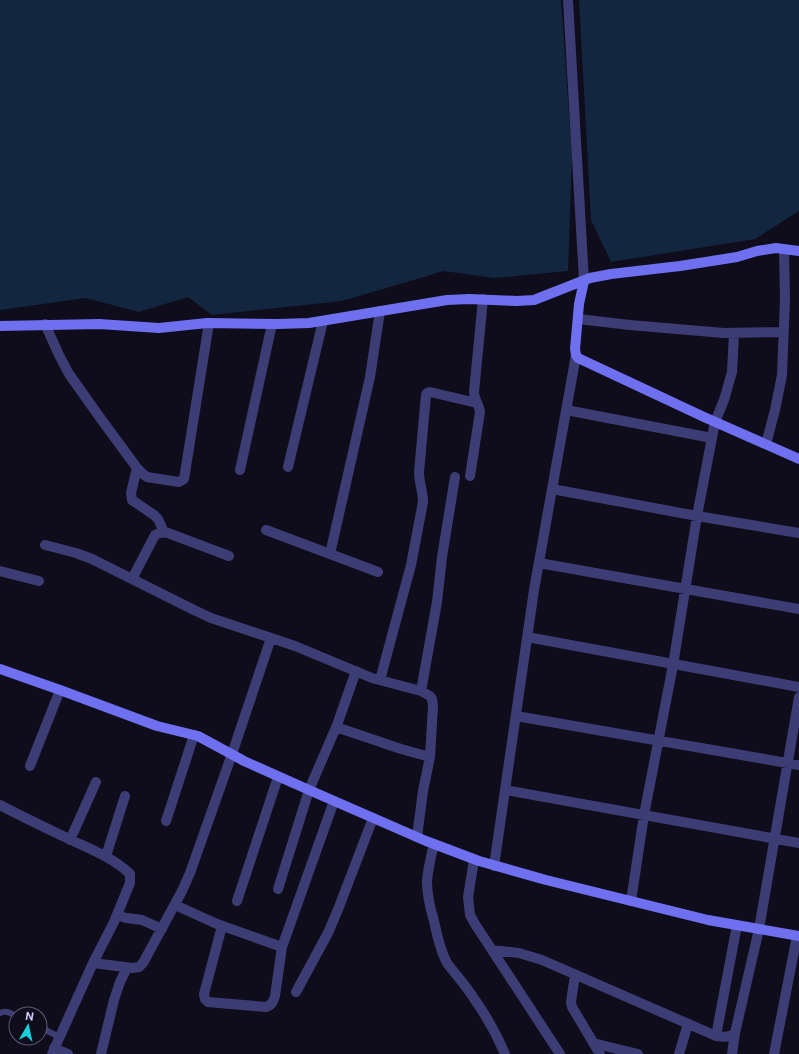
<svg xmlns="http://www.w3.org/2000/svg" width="799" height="1054" font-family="'Public Sans',sans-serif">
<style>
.water{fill:#12263f}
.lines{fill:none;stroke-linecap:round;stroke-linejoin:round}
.lane{stroke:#3d3d75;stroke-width:6}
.street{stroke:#3d3d75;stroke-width:10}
.secondary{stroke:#6e70ef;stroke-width:10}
</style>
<rect width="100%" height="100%" fill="#0f0d1b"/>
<!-- water -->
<path class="water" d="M 0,0 L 561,0 L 572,156 L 568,271 L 494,278 L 444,271 L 342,301 L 212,315 L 188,297 L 139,312 L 86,298 L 0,310 Z
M 579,0 L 799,0 L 799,211 L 755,239 L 611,262 L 591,220 Z"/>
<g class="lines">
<!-- lane -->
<path class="lane" d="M 0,1013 C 6,1010 10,1013 16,1016
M 40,1027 L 59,1037"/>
<!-- street -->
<path class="street" d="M 568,0 L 584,281
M 578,319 L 630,325 L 724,333 L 783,332
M 45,324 L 59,355 L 69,374 L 101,419 L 137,468 L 143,474 L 147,477 L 179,482 L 184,479 L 209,323
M 566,410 L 712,438
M 766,444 L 775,410 L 782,375 L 785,299 L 784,249
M 288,467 L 323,321
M 137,468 L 131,493 L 132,500 L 154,515 L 158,519 L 164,532
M 240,470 L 272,324
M 470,476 L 480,412 C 479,404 474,399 474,392 L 483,299
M 552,489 L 697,516 L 799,533
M 266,530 L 378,572
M 45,545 L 76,553 L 92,559 L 194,610 L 211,618 L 295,646 L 372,678 L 421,691 L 430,696 L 432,699 L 433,706 L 430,757 L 423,791 L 417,837
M 330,554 L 370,377 L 380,311
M 539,563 L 799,609
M 0,571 L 39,581
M 132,579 L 155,535 C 160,532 163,532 168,533 L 229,556
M 527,637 L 799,687
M 380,680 L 411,565 L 423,502 C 423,491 419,483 419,472 L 426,395 L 427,393 L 430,392 L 477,403
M 421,691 L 437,602 L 442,557 L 455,477
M 516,716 L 799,765
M 336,727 L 401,749 L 430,757
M 30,766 L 60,690
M 505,790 L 799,843
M 0,805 C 23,817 46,828 69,839 C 90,849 112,857 130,874 L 130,883 L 114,922 L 93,963 L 52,1054
M 166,821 L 194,735
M 70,840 L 96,782
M 434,844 C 431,856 428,869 427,881 C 427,895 430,908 434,921 C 437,935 440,950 447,963 C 456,975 467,987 475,1000 C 487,1017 497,1035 505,1054
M 106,856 L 125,796
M 474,860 L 468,897 L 470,915 L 475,924 L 560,1054
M 494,866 L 534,590 L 576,355
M 278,889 L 309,790 L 337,725 L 356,671
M 237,901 L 278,777
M 631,901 L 644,815 L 673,665 L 697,516 L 715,422 L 724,400 L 732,372 L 734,333
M 175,905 L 217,924 L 282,947
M 117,915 L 126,918 L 142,920 L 162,929
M 222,926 L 204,994 L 205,999 L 208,1002 L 266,1007 C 272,1005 273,1002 275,996 L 282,947 L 334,801
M 492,950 L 519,953 L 542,960 L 716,1036 C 723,1037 729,1038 735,1033 L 759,929 L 799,697
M 93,963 L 133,968 L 139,967 L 143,963 L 182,891 L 190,873 L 232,754 L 271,638
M 575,975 L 571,1002 L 572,1007 L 600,1054
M 296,992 L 328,933 L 339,907 L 373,818
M 716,1036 L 737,925
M 593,1043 L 638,1054
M 54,1048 L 68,1054
M 101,1054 L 114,1000 L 120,982 L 127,968
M 679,1054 L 688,1024
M 732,1054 L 735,1033
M 774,1054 L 797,936"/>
<!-- secondary -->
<path class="secondary" d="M 584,281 L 579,304 L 575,349 L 576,355 L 578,358 L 704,417 L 799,459
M 0,326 L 99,324 L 159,328 L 207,323 L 278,324 L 309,323 L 447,300 L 469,299 L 517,301 L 534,300 L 590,278 L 611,274 L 680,266 L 737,257 L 757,251 L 776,248 L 799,251
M 0,669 L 60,690 L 157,726 L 198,736 L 244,761 L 309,790 L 426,841 L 479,861 L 546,880 L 708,920 L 799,936"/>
</g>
<!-- north arrow -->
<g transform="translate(28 1026) rotate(9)"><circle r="19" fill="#0f0d1b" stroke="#5c5a74"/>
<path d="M0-3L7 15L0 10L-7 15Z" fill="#18cfdb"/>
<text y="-6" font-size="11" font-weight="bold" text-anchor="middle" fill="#d0cdfa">N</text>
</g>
</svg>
